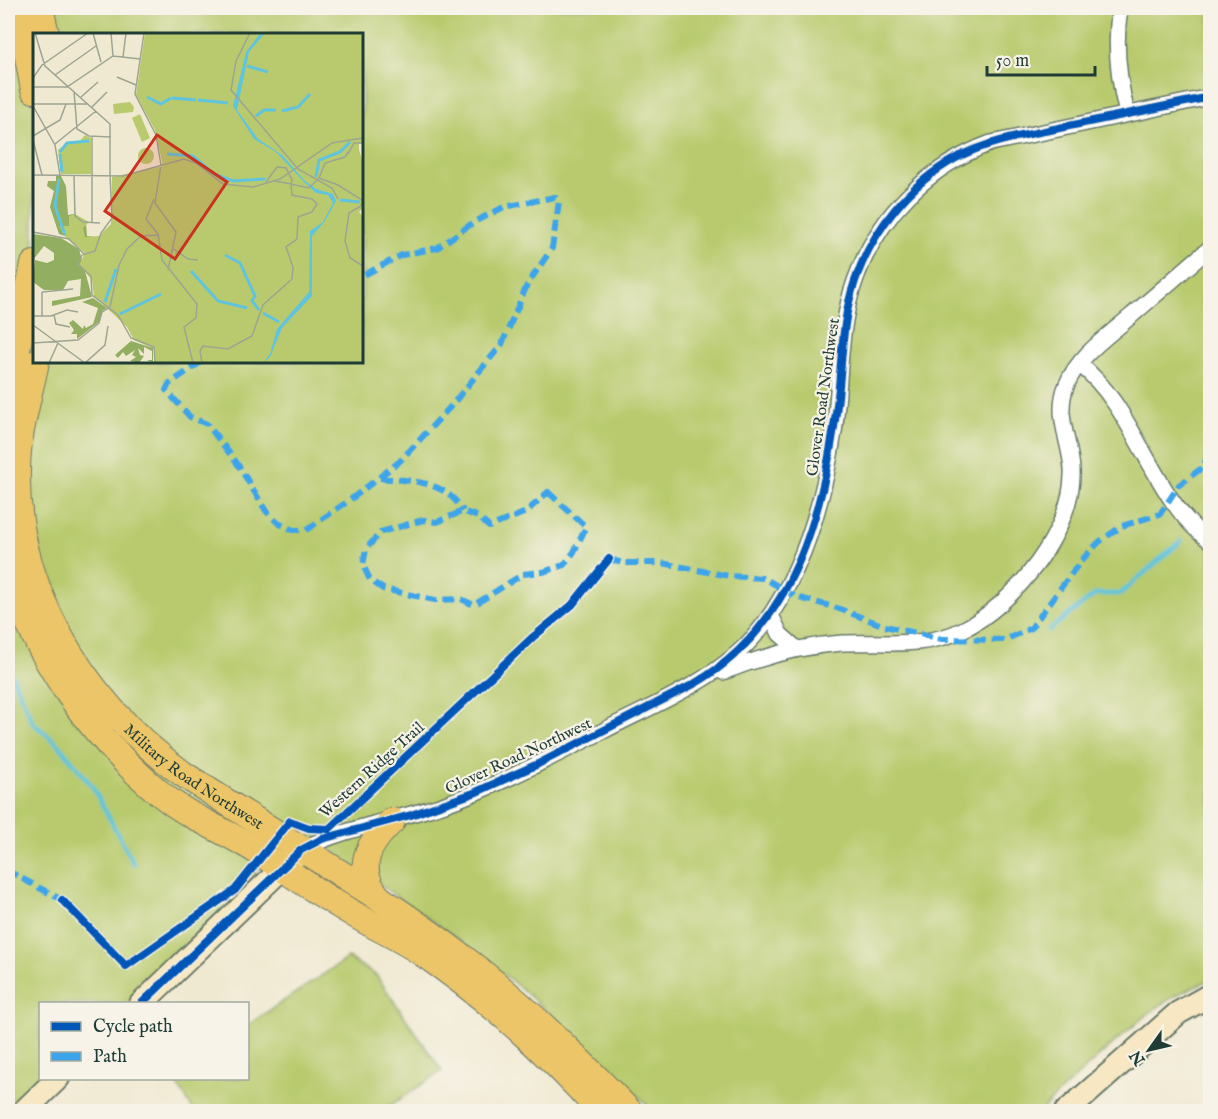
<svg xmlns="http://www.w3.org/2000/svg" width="1218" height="1119" font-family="'IM FELL English',serif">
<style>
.green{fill:#b8ca6d;stroke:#6c8450;stroke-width:1.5;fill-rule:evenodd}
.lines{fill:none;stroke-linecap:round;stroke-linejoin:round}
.stream{stroke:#60c4de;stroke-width:4.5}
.street-casing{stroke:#68796b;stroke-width:18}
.secondary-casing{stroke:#68796b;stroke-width:26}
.primary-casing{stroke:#68796b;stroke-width:28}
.street{stroke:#fff;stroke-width:15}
.secondary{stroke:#f7e8c3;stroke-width:22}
.primary{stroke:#ecc569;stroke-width:26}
.quiet{stroke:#3da4eb;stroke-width:6;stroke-dasharray:12 6;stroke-linecap:butt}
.cycleway-casing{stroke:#f7f3e8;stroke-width:11}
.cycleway{stroke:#0057b8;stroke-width:8}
.labels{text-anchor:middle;stroke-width:4.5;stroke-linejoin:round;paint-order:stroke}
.street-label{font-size:16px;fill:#1f3d34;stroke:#f7f3e8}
.inset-river{fill:none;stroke:#60c4de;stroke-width:3}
.inset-road{fill:none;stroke:#9ca492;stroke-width:1.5}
.view{fill:#c8321e;fill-opacity:0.15;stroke:#c8321e;stroke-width:3}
.inset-edge{fill:none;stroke:#1f3d34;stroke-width:3}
</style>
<rect width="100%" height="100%" fill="#f7f3e8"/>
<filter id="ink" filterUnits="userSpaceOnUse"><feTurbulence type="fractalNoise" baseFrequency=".0167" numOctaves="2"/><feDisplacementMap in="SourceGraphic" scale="12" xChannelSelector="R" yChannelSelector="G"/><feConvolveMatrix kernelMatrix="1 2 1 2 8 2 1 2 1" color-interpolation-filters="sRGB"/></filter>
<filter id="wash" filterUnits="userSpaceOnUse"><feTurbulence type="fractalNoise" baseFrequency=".008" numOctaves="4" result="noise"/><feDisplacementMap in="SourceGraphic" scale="24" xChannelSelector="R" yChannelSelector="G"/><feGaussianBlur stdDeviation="1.35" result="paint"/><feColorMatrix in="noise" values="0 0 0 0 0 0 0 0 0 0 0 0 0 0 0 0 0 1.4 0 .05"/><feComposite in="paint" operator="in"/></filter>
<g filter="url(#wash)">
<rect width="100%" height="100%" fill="#f0e9d1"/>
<!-- green -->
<path class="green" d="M 8,8 L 1210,8 L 1210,980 C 1162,997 1135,1024 1097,1058 C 1078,1075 1059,1092 1041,1111 L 653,1111 C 601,1059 547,1008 488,962 C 426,913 357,874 298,822 L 230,903 L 169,959 L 127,1003 L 40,1004 L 40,1078 L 48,1079 L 13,1111 L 8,1111 ZM 34,34 L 362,34 L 362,362 L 34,362 Z
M 348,958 L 376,975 L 442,1071 L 382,1111 L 194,1111 L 180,1089 L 177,1079 L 248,1078 L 248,1025 Z"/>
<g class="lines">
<!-- stream -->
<path class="stream" d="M 1049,630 L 1096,594 L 1120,594 L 1181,541
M 8,666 L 33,723 L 59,745 L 92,786 L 134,864"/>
</g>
</g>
<g filter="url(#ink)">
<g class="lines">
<defs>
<path id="street" d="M 1120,8 C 1114,44 1118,78 1127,114
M 1079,364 C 1135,406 1153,501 1210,541
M 771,615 L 780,634 L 797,649
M 723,672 C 761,657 801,646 842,643 C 883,641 924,649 962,630 C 1014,605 1075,529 1072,469 C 1070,440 1054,414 1067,384 C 1079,355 1108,336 1131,316 C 1158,293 1184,270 1210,248
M 301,850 C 340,829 401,819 445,804 C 500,785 551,757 603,731 C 660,701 725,678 764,624 C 804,570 824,497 834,432 C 841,383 838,328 855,281 C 877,217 928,166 991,143 L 1210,97"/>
<path id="secondary" d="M 141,1004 L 301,850
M 23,1112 L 58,1078
M 1066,1112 L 1178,1013 L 1210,995"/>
<g id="primary">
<path d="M 19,8 L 34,90"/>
<path d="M 40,8 L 46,34"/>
<path id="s1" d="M 36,362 C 30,391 21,421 18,451 C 7,582 82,700 183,774 C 277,836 377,891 466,960 C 525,1005 578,1059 630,1112"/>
<path d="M 8,394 L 34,264"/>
<path d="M 8,565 C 32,655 91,737 162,795 C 189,817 223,830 252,848 C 284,868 314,891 347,910 C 372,926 401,938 425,955 C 489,999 549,1054 601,1112"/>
<path d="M 378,897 C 354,867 368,844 392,821"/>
</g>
</defs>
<!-- street casing -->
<use href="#street" class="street-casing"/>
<!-- secondary casing -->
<use href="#secondary" class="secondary-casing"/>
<!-- primary casing -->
<use href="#primary" class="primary-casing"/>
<!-- street -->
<use href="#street" class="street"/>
<!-- secondary -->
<use href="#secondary" class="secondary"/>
<!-- primary -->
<use href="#primary" class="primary"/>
<!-- quiet -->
<path class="quiet" d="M 201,362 L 169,384 L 166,390 L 190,417 L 207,424 L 237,463 L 266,511 L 278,523 L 293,530 L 306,530 L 350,500 L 400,461 L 451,406 L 502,344 L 527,285 L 552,248 L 559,202 L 555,197 L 504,207 L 474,222 L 437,248 L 402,255 L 362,276
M 380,478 C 412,481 445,480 463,511
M 548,492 L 586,527 L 574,552 L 564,565 L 543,572 L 523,574 L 474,605 L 461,599 L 435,600 L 383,589 L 370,580 L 363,565 L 366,549 L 381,532 L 423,520 L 437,522 L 463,511 L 478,517 L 489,527 L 526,512 Z
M 609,559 L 623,563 L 662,563 L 729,576 L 764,578 L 796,597 L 834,607 L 885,626 L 942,639 L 1005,640 L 1031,628 L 1080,562 L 1099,542 L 1122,526 L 1160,514 L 1179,485 L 1203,467 L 1210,451
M 8,873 L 8,871 L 62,900"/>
<defs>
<path id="cycleway" d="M 62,900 L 126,966 L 235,890 L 290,821 L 309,828 L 329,829 L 533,637 L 572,605 L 609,559
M 141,1004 L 301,850 L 322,839 L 411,815 L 474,793 L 538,764 L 694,684 C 796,626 825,507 838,397 C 842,359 842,318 855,281 C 872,231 909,184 956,158 C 990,140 1027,135 1064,127 C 1113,117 1162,107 1210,97"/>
</defs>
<!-- cycleway casing -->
<use href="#cycleway" class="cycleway-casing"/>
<!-- cycleway -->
<use href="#cycleway" class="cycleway"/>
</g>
</g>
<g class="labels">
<!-- street labels -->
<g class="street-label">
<text transform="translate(822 397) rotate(-82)" y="6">Glover Road Northwest</text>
<text transform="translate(518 755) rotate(-25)" y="6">Glover Road Northwest</text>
<text transform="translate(371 769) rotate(-42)" y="6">Western Ridge Trail</text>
<text dy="6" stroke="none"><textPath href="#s1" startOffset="480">Military Road Northwest</textPath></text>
</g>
</g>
<!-- overview -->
<g transform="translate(33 33)">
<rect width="330" height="330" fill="#f0e9d1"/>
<path d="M 23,143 L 28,143 L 33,153 L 35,182 L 41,181 L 53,190 L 54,203 L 62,204 L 63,214 L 26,201 L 17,174 L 21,158 L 14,153 L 15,148 L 23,148 ZM 0,201 L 28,205 L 46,216 L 59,264 L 19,273 L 19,268 L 47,263 L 48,246 L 35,248 L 30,257 L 11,257 L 0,249 L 2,227 L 14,230 L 21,227 L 21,220 L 11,213 L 0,227 ZM 60,265 L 74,275 L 70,277 L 66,289 L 44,306 L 44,301 L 38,301 L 41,297 L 36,290 L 40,287 L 50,296 L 51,292 L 53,295 L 60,291 L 65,275 L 49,269 ZM 98,308 L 120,315 L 120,330 L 114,327 L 119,327 L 119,318 L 111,314 L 111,321 L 105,315 L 107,322 L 111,323 L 106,330 L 97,328 L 103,324 L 99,322 L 102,317 L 93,323 L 90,319 L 85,325 L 82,322 Z" fill="#92ae60"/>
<path d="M 112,0 L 330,0 L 330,110 L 326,111 L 326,117 L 330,129 L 330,175 L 326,179 L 330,184 L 330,330 L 122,330 L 122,316 L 101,307 L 94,294 L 61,263 L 59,247 L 46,232 L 52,220 L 33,205 L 26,193 L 36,193 L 36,183 L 42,181 L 56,189 L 50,195 L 52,204 L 66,203 L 78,191 L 79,144 L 130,133 L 122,97 L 103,62 ZM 97,69 L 101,74 L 100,79 L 81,81 L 80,71 ZM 107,81 L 117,105 L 109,109 L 99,85 ZM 52,102 L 58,105 L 58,141 L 28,141 L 25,117 L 35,109 L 45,110 ZM105 123a8 8 0 1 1 16 0a8 8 0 1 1-16 0Z" fill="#b8ca6d"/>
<path d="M 232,0 L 216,19 L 204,77 L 225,106 L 249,122 L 271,147 L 283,156 L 300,161 L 303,168 L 292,188 L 279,203 L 279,263 L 249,295 L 237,324 L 230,330 L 237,321 L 244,296 L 276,259 L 277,198 L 290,189 L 300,170 L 295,162 L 283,160 L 272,150 L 243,119 L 221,106 L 200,73 L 213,19 L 226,2 Z" fill="#60c4de"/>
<path class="inset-river" d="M 214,33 L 235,39M 114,64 L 128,71 L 138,65M 139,65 L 163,67M 165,67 L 195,70M 249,78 L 265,74 L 277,61M 223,83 L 231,77 L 243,77M 27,119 L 34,110 L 56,108M 27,121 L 29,139M 134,121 L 160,123 L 181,141 L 200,148 L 232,146M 283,144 L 286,127 L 307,119 L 317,109M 26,146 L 22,173 L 32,202M 307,167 L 327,169M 192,222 L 207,230 L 222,263 L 219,268 L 226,277M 158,238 L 185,268 L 214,275M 72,269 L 83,236M 230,280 L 246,289M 87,281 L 128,261"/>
<path class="inset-road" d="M 2,0 L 12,33 L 77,91 L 77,142M 60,0 L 68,29M 78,0 L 80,23M 111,0 L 102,61 L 123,102 L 128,132 L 122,170 L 143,199 L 135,237M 217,0 L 203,28 L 198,57 L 265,136 L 299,155 L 305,166M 90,24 L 93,0M 22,42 L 63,13M 84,44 L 103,52M 0,45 L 9,32 L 55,0M 0,54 L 34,54 L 80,23 L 107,26M 41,58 L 44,96 L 56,103 L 78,104M 48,64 L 65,49M 0,71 L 55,71M 0,73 L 22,112 L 27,142M 59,74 L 74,59M 0,103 L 27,87 L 33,71M 0,107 L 9,142M 22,111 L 63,78M 315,121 L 321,110 L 330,110M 0,142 L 90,143 L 151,126 L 163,130 L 190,151 L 220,154 L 247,146 L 299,110 L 330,105M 77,142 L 79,185 L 68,200 L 62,218 L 49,222 L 45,231 L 58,243 L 59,262 L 85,282 L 98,305 L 121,314 L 122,330M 41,143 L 42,183 L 50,189 L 67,190M 286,145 L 305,152 L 329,167 L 328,173 L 316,180 L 312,208 L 317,225 L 330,233M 242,148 L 258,151 L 259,147 L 253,135 L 244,134M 233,149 L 244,134M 258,151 L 276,155 L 286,145 L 292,130 L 312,124 L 315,119M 121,166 L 113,186 L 125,201 L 129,227 L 164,271 L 163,285 L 151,294 L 160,330M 59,190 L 59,104M 0,199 L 36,206 L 51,221M 139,215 L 155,226 L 165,227M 9,259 L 40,256M 9,259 L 9,283M 21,282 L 23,291 L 37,294M 0,283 L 18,283 L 34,277 L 45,279M 0,292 L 52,330M 0,310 L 45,307 L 66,290 L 69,279 L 77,274 L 86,232 L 94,216 L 108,203 L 125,202M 16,330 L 25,310M 52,330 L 72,312 L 75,293M 169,330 L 167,318 L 170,313 L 195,316 L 219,303 L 230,272 L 259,246 L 260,234 L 253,214 L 264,206 L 265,184 L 279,179 L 284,171 L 279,166 L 259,162 L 258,151"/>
<path class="view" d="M 124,102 L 194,149 L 142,226 L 72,178 Z"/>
<rect width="330" height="330" class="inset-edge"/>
</g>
<!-- margin -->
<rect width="1218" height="1119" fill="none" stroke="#f7f3e8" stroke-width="30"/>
<!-- legend -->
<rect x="39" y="1002" width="210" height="78" fill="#f7f3e8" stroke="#a1aaa0" stroke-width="1.5"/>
<rect x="51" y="1022" width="30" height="9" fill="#0057b8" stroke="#a1aaa0" stroke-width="1.5"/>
<text x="93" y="1032" font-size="18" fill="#1f3d34">Cycle path</text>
<rect x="51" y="1052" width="30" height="9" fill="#3da4eb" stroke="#a1aaa0" stroke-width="1.5"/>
<text x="93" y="1062" font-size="18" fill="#1f3d34">Path</text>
<!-- north arrow -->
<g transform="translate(1149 1050) rotate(236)" stroke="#f7f3e8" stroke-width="4.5" paint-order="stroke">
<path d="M0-4.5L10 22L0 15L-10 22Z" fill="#1f3d34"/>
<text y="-9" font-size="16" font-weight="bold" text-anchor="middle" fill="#1f3d34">N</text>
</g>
<!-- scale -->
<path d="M987 66v9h108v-9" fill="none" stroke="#1f3d34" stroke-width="3"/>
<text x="996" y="66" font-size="18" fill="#1f3d34" stroke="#f7f3e8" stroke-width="4.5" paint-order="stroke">50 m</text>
</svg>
